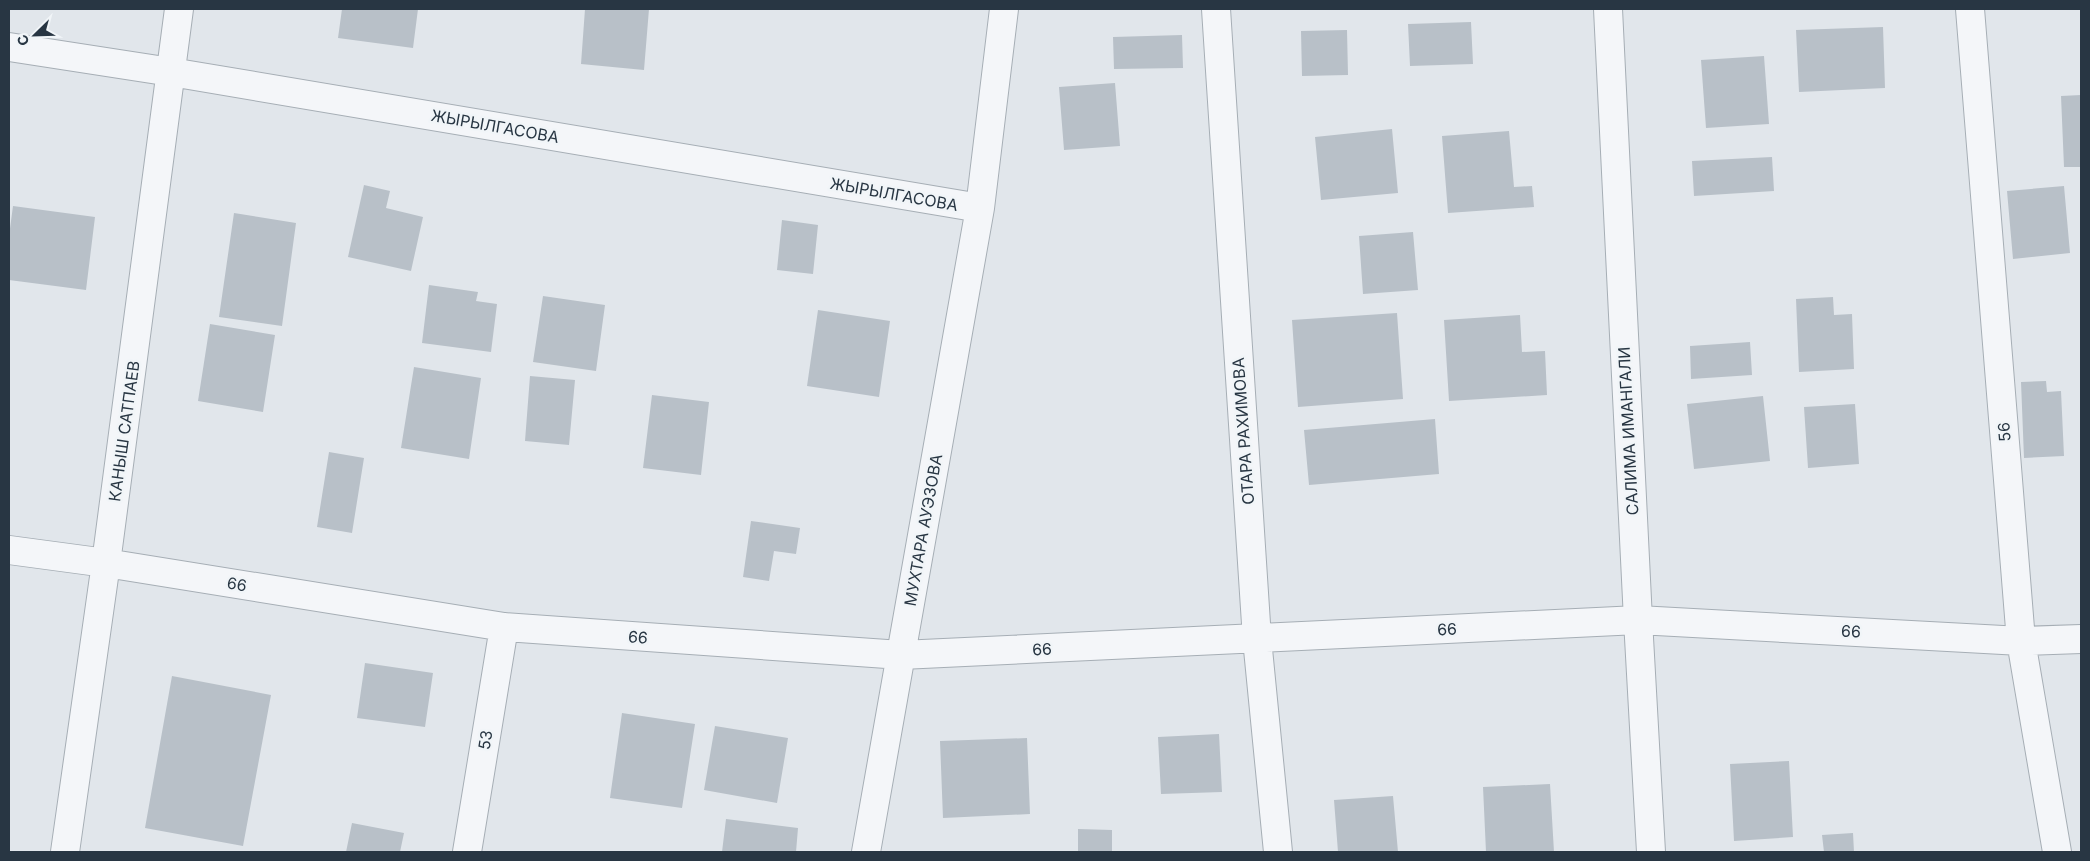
<svg xmlns="http://www.w3.org/2000/svg" width="2090" height="861" font-family="Inter,sans-serif">
<style>
.building{fill:#b8c0c8}
.lines{fill:none;stroke-linecap:round;stroke-linejoin:round}
.minor-casing{stroke:#a6aeb5;stroke-width:30}
.minor{stroke:#f4f6f9;stroke-width:28}
.labels{text-anchor:middle;stroke-width:5;stroke-linejoin:round;paint-order:stroke}
.street-label{font-size:16px;fill:#283643;stroke:#f1f5f8}
</style>
<rect width="100%" height="100%" fill="#e1e6eb"/>
<!-- building -->
<path class="building" d="M 342,9 L 418,9 L 413,48 L 338,38 Z
M 585,9 L 649,9 L 644,70 L 581,64 Z
M 1471,22 L 1473,64 L 1410,66 L 1408,24 Z
M 1883,27 L 1885,88 L 1799,92 L 1796,30 Z
M 1347,30 L 1348,75 L 1302,76 L 1301,31 Z
M 1182,35 L 1183,68 L 1114,69 L 1113,37 Z
M 1764,56 L 1769,124 L 1706,128 L 1701,60 Z
M 1115,83 L 1120,146 L 1064,150 L 1059,87 Z
M 2081,95 L 2081,167 L 2064,167 L 2061,96 Z
M 1392,129 L 1398,193 L 1321,200 L 1315,137 Z
M 1509,131 L 1514,187 L 1532,186 L 1534,207 L 1448,213 L 1442,136 Z
M 1772,157 L 1774,191 L 1694,196 L 1692,161 Z
M 364,185 L 390,191 L 386,208 L 423,217 L 411,271 L 348,257 Z
M 2064,186 L 2070,253 L 2013,259 L 2007,191 Z
M 13,206 L 95,217 L 86,290 L 9,280 L 9,236 Z
M 234,213 L 296,223 L 282,326 L 219,317 Z
M 782,220 L 818,225 L 813,274 L 777,270 Z
M 1413,232 L 1418,290 L 1363,294 L 1359,236 Z
M 429,285 L 478,292 L 476,301 L 497,304 L 491,352 L 422,343 Z
M 543,296 L 605,305 L 596,371 L 533,362 Z
M 1833,297 L 1834,315 L 1852,314 L 1854,369 L 1799,372 L 1796,299 Z
M 818,310 L 890,321 L 879,397 L 807,386 Z
M 1397,313 L 1403,399 L 1298,407 L 1292,320 Z
M 1520,315 L 1522,352 L 1545,351 L 1547,395 L 1449,401 L 1444,320 Z
M 210,324 L 275,335 L 263,412 L 198,401 Z
M 1750,342 L 1752,375 L 1691,379 L 1690,346 Z
M 414,367 L 481,378 L 469,459 L 401,448 Z
M 530,376 L 575,380 L 569,445 L 525,441 Z
M 2046,381 L 2047,392 L 2061,391 L 2064,456 L 2024,458 L 2021,382 Z
M 652,395 L 709,402 L 701,475 L 643,468 Z
M 1763,396 L 1770,461 L 1694,469 L 1687,404 Z
M 1855,404 L 1859,464 L 1808,468 L 1804,407 Z
M 1435,419 L 1439,474 L 1309,485 L 1304,430 Z
M 329,452 L 364,458 L 352,533 L 317,527 Z
M 751,521 L 800,528 L 796,554 L 774,551 L 769,581 L 743,577 Z
M 365,663 L 433,673 L 425,727 L 357,718 Z
M 172,676 L 271,695 L 243,846 L 145,828 Z
M 622,713 L 695,724 L 682,808 L 610,798 Z
M 715,726 L 788,738 L 777,803 L 704,790 Z
M 1219,734 L 1222,792 L 1161,794 L 1158,737 Z
M 1027,738 L 1030,814 L 943,818 L 940,741 Z
M 1789,761 L 1793,837 L 1734,841 L 1730,764 Z
M 1550,784 L 1554,852 L 1486,852 L 1483,787 Z
M 1393,796 L 1398,852 L 1338,852 L 1334,800 Z
M 726,819 L 798,828 L 796,852 L 722,852 Z
M 352,823 L 404,833 L 400,852 L 346,852 Z
M 1078,829 L 1112,830 L 1112,852 L 1078,852 Z
M 1853,833 L 1854,852 L 1824,852 L 1822,835 Z"/>
<g class="lines">
<defs>
<path id="minor" d="M 1216,9 L 1257,639 L 1278,852
M 1608,9 L 1638,620 L 1651,852
M 1970,9 L 2021,641 L 2057,852
M 9,47 L 171,72 L 980,208
M 9,550 L 106,563 L 504,627 L 901,655 L 1638,620 L 2021,641 L 2081,639
M 65,852 L 106,563 L 179,9
M 467,852 L 504,627
M 866,852 L 980,208 L 1004,9"/>
</defs>
<!-- minor casing -->
<use href="#minor" class="minor-casing"/>
<!-- minor -->
<use href="#minor" class="minor"/>
</g>
<g class="labels">
<!-- street labels -->
<g class="street-label">
<text transform="translate(495 126) rotate(10)" y="6">ЖЫРЫЛГАСОВА</text>
<text transform="translate(894 194) rotate(10)" y="6">ЖЫРЫЛГАСОВА</text>
<text transform="translate(124 431) rotate(-82)" y="6">КАНЫШ САТПАЕВ</text>
<text transform="translate(1243 431) rotate(-94)" y="6">ОТАРА РАХИМОВА</text>
<text transform="translate(1628 431) rotate(-93)" y="6">САЛИМА ИМАНГАЛИ</text>
<text transform="translate(2004 432) rotate(-95)" y="6">56</text>
<text transform="translate(923 530) rotate(-80)" y="6">МУХТАРА АУЭЗОВА</text>
<text transform="translate(237 584) rotate(9)" y="6">66</text>
<text transform="translate(1447 629) rotate(-3)" y="6">66</text>
<text transform="translate(1851 631) rotate(3)" y="6">66</text>
<text transform="translate(638 637) rotate(4)" y="6">66</text>
<text transform="translate(1042 649) rotate(-3)" y="6">66</text>
<text transform="translate(485 740) rotate(-81)" y="6">53</text>
</g>
</g>
<!-- border -->
<rect width="2090" height="861" fill="none" stroke="#283643" stroke-width="20"/>
<!-- north arrow -->
<g transform="translate(35 35) rotate(247)" stroke="#f1f5f8" stroke-width="4" paint-order="stroke">
<path d="M0-4L9 19L0 12L-9 19Z" fill="#283643"/>
<text y="-8" font-size="14" font-weight="bold" text-anchor="middle" fill="#283643">С</text>
</g>
</svg>
